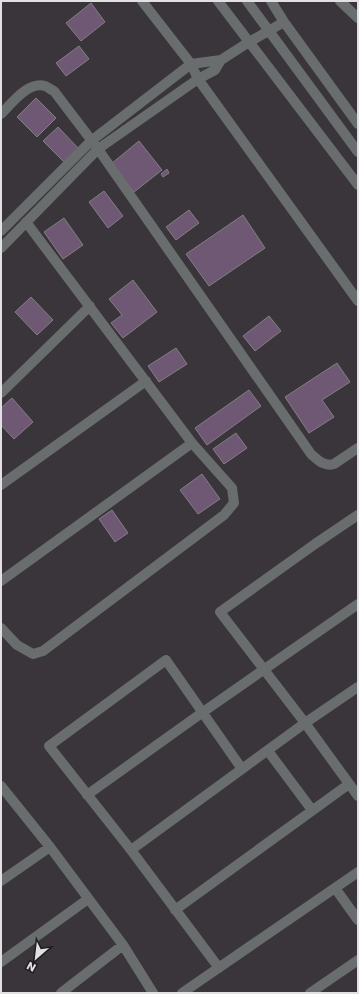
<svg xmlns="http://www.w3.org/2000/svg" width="359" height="994" font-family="Poppins,sans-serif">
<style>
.building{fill:#6f5874;stroke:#837e84}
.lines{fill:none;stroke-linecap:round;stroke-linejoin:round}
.minor{stroke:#696d6d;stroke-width:10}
</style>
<rect width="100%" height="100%" fill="#39353a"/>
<!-- building -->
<path class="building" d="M 91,3 L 105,22 L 81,41 L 66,23 Z
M 79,46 L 89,59 L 66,76 L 56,63 Z
M 36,98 L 56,118 L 37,137 L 17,117 Z
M 58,127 L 79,149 L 64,162 L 43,141 Z
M 139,141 L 162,170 L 134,192 L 111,164 Z
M 167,169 L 169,173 L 163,177 L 161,174 Z
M 104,191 L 123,216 L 108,228 L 89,202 Z
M 189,210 L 199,223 L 176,240 L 166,227 Z
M 243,215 L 265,248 L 209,286 L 186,254 Z
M 64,218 L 83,245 L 63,259 L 44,232 Z
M 133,280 L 157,312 L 123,338 L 111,323 L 122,315 L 109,299 Z
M 31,297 L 53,320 L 37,335 L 15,312 Z
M 269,316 L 281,331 L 255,351 L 243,336 Z
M 176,348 L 187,364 L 159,382 L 148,366 Z
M 337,363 L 350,382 L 322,400 L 334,417 L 309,433 L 285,397 Z
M 249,390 L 261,406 L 207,445 L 195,428 Z
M 12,398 L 33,422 L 14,439 L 1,425 L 1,408 Z
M 236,433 L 247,448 L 224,464 L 213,449 Z
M 202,474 L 220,499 L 198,514 L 180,490 Z
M 112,510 L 128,533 L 115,542 L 99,519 Z"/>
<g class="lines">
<!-- minor -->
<path class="minor" d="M 142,1 L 191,64 L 198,79 L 358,301
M 218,1 L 358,185
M 247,1 L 358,152
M 271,1 L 284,22 L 358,124
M 340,1 L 358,18
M 1,114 C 12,103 28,81 45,86 C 48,87 51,90 54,91 L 98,149 L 311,454 C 318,460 324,467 334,464 L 358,448
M 1,231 L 91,141 L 191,64 L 221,60
M 1,248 L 98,149 L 198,79 L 215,70 L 221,60 L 249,42 L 284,22
M 1,393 L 90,306
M 1,485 L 146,381
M 358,515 L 315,544 L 220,612 L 305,723 L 358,796
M 1,581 L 192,443
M 1,628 L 17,645 L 33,654 L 43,651 L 224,515 L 234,503 L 232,488 L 192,443 L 26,222
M 268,751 L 312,810
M 1,786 L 50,847 L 123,945 L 153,993
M 87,795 L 203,712 L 358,604
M 131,850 L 305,723 L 358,687
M 1,881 L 50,847
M 335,888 L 358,920
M 175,910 L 349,784
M 1,962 L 88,899
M 219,968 L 131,850 L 49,746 L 166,660 L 242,769
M 61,993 L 123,945
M 182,993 L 358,872
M 310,993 L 358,960"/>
</g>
<!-- border -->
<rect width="359" height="994" fill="none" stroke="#e3e0e4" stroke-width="4"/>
<!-- north arrow -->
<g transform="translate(36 958) rotate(208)" stroke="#1f1d20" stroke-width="3" paint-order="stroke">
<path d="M0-3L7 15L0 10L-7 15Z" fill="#e3e0e4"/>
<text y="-6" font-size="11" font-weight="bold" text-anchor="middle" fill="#e3e0e4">N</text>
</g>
</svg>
